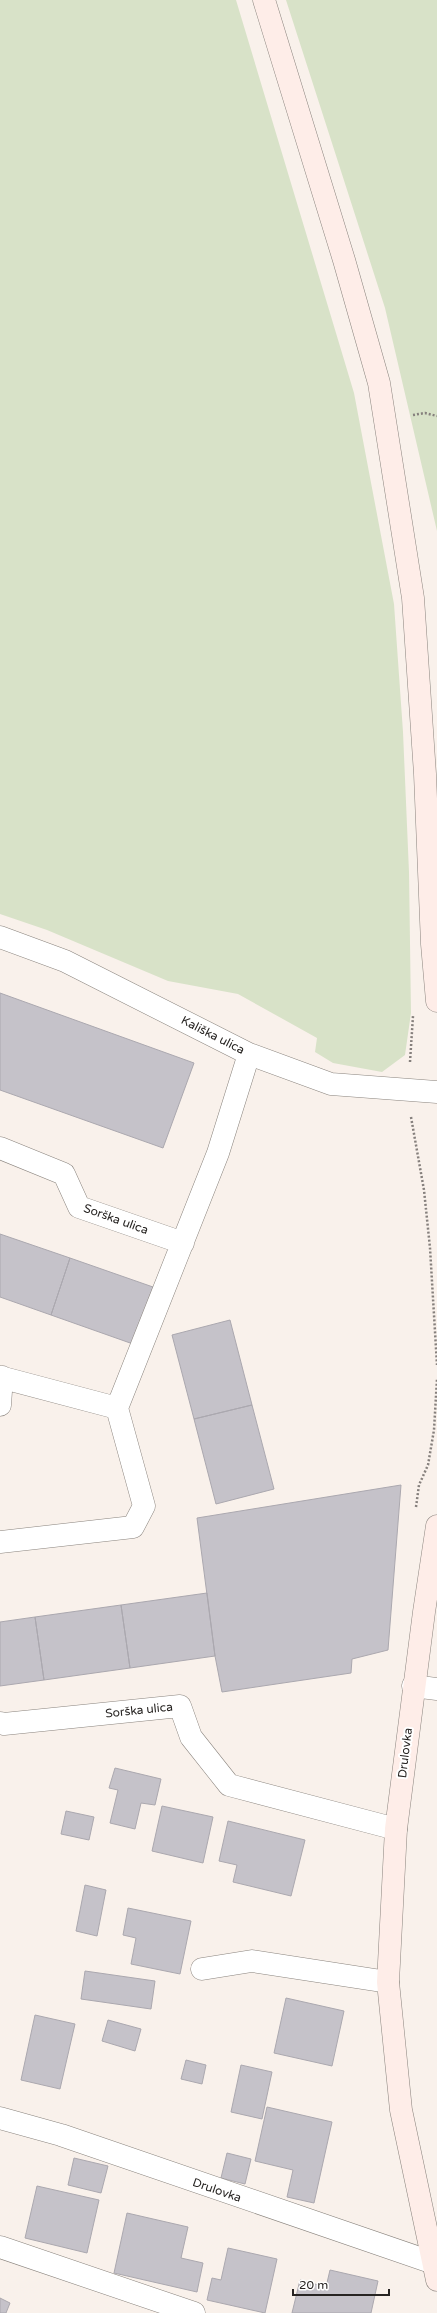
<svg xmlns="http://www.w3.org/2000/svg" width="437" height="2313" font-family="'Varela Round',sans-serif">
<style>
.green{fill:#d8e2c8}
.building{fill:#c5c2c9;stroke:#aba8af}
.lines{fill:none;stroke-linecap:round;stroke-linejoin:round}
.street-casing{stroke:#8a847e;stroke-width:23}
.secondary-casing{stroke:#8a847e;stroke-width:23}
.path{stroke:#86807d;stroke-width:2.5;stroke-dasharray:2 2;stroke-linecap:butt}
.street{stroke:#fff;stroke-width:22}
.secondary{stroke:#feede8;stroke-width:22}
.labels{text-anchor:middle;stroke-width:4;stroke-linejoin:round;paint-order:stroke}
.street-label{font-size:12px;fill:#272422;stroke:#fff}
</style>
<rect width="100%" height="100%" fill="#f9f1eb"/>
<!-- green -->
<path class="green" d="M 0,0 L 236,0 L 354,393 L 394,604 L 403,732 L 409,872 L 411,1013 L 405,1055 L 382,1072 L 333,1063 L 315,1052 L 317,1038 L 238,994 L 168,981 L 47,930 L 0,914 Z
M 286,0 L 437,0 L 437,531 L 385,308 Z"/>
<!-- building -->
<path class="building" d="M 0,993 L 194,1063 L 163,1148 L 0,1090 Z
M 0,1234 L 70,1258 L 51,1315 L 0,1297 Z
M 70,1258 L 153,1287 L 133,1344 L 51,1315 Z
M 230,1320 L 252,1405 L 194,1419 L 172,1335 Z
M 252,1405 L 274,1489 L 216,1504 L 194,1419 Z
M 401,1485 L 388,1650 L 352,1659 L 351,1673 L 222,1692 L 215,1656 L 197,1518 Z
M 207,1593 L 215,1656 L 130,1668 L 121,1605 Z
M 121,1605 L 130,1668 L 44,1680 L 35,1617 Z
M 35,1617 L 44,1680 L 0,1686 L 0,1622 Z
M 115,1768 L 161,1779 L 155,1805 L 141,1803 L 135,1829 L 110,1823 L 118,1790 L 109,1788 Z
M 162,1806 L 213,1817 L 203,1863 L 152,1851 Z
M 66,1811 L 94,1817 L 89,1840 L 61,1834 Z
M 228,1821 L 305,1840 L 291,1896 L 233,1882 L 237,1865 L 219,1861 Z
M 85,1885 L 106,1890 L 97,1936 L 76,1931 Z
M 128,1908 L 191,1921 L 180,1974 L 131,1964 L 136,1938 L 123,1935 Z
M 85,1971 L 155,1981 L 151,2009 L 81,1999 Z
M 286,1998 L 344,2011 L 332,2066 L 274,2053 Z
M 35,2015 L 75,2024 L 60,2089 L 21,2080 Z
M 108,2020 L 141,2029 L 135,2051 L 102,2041 Z
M 186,2060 L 206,2065 L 202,2084 L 181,2079 Z
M 241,2065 L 272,2072 L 262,2119 L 231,2112 Z
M 267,2107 L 332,2122 L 314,2203 L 287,2197 L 293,2170 L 255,2161 Z
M 227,2153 L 251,2159 L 245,2184 L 221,2178 Z
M 74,2158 L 108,2166 L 101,2193 L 68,2185 Z
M 37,2186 L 99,2200 L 87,2253 L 25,2238 Z
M 127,2213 L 188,2227 L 181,2258 L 203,2263 L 197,2292 L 114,2273 Z
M 228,2248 L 277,2259 L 265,2313 L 207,2300 L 212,2278 L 221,2280 Z
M 330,2270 L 378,2281 L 371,2313 L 292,2313 L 300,2280 L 326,2287 Z
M 0,2298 L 10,2303 L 6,2313 L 0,2313 Z"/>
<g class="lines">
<defs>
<path id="street" d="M 0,937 L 65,961 L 249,1054 L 331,1084 L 437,1092
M 0,1148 L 64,1174 L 79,1207 L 183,1243
M 0,1377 L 117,1408
M 0,1405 L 2,1377
M 0,1542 L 133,1527 L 144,1506 L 117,1408 L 218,1153 L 249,1054
M 413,1686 L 437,1689
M 0,1723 L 4,1724 L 180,1706 L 191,1737 L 229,1785 L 396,1829
M 202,1969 L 252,1961 L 388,1982
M 0,2118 L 61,2135 L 434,2263
M 0,2247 L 194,2313"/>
<path id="secondary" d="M 264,0 L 344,260 L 379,383 L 413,598 L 425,774 L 432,944 L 437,1001
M 437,1526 L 424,1612 L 396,1829 L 388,1982 L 401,2110 L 437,2280"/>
</defs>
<!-- street casing -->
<use href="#street" class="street-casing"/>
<!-- secondary casing -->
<use href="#secondary" class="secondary-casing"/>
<!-- path -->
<path class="path" d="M 413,415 L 425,413 L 437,416
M 410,1062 L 413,1016
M 411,1117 L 424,1190 L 430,1248 L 437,1365
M 416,1507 L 419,1485 L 428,1465 L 434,1430 L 437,1379"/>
<!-- street -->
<use href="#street" class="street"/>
<!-- secondary -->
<use href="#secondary" class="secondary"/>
</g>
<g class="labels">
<!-- street labels -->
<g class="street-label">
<text transform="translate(213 1035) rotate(27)" y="4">Kališka ulica</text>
<text transform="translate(116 1219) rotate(20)" y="4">Sorška ulica</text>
<text transform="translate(139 1710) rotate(-6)" y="4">Sorška ulica</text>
<text transform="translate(405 1753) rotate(-83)" y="4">Drulovka</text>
<text transform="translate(217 2190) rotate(19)" y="4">Drulovka</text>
</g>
</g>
<!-- scale -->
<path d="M293 2289v6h96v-6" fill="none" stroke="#272422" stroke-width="2"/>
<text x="299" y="2289" font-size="12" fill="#272422" stroke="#ffffff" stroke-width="3" paint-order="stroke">20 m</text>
</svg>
